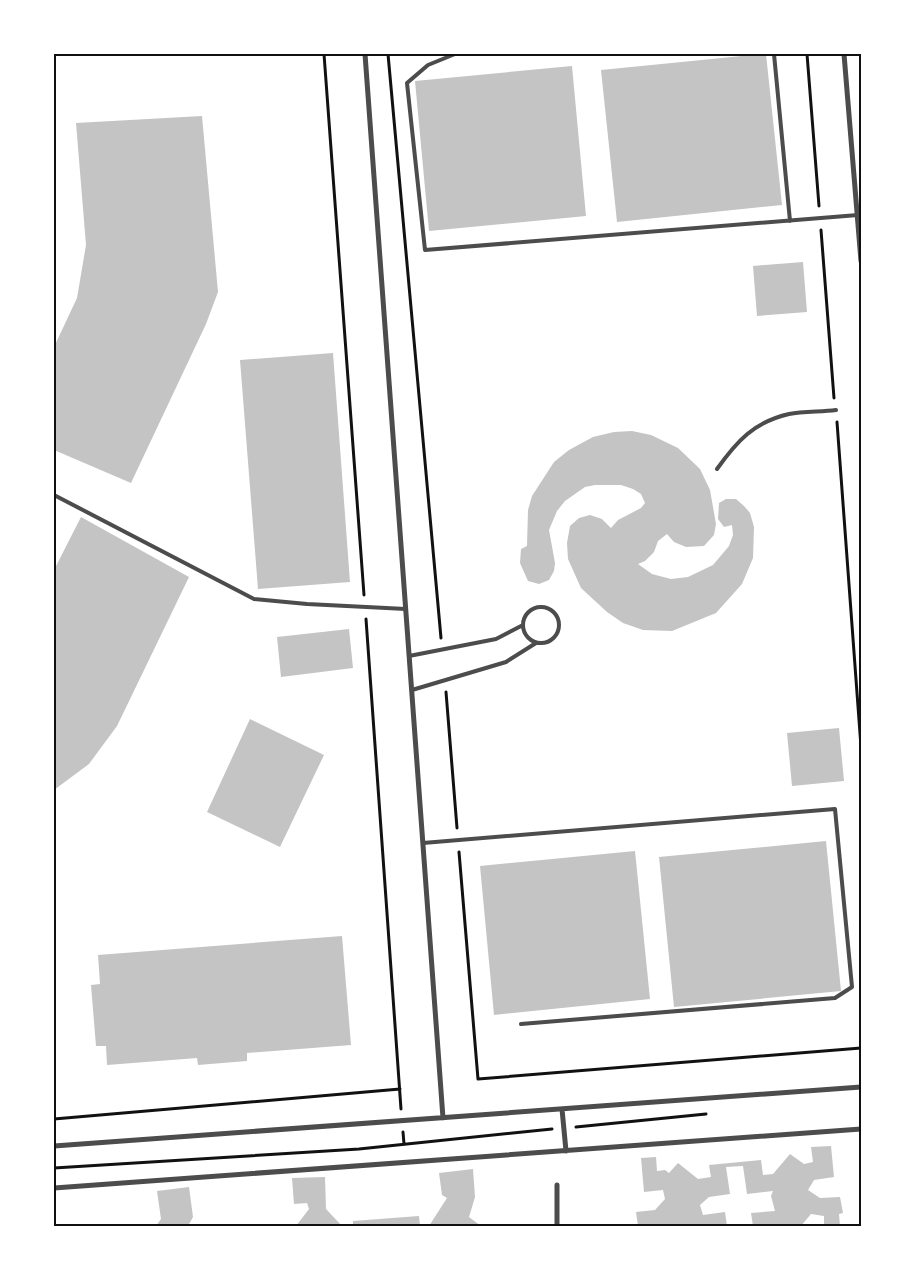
<svg xmlns="http://www.w3.org/2000/svg" width="915" height="1280" font-family="'DejaVu Sans',sans-serif">
<style>
.building{fill:#c4c4c4}
.lines{fill:none;stroke-linecap:round;stroke-linejoin:round}
.path{stroke:#111;stroke-width:3}
.service{stroke:#4c4c4c;stroke-width:4}
.minor{stroke:#4c4c4c;stroke-width:5}
.neatline{fill:none;stroke:#111;stroke-width:2}
</style>
<rect width="100%" height="100%" fill="#fff"/>
<!-- building -->
<path class="building" d="M 762,54 L 766,54 L 782,205 L 617,222 L 601,70 Z
M 572,66 L 586,216 L 429,231 L 415,81 Z
M 202,116 L 218,292 L 206,324 L 131,483 L 54,450 L 54,347 L 77,298 L 86,245 L 76,123 Z
M 803,262 L 807,312 L 757,316 L 753,266 Z
M 333,353 L 350,582 L 258,589 L 240,360 Z
M 632,431 L 651,435 L 678,448 L 700,469 L 710,490 L 716,524 L 714,535 L 704,546 L 686,547 L 674,542 L 667,534 L 658,541 L 654,552 L 645,561 L 638,564 L 652,574 L 671,579 L 688,577 L 713,565 L 729,546 L 733,535 L 732,525 L 724,527 L 718,519 L 719,503 L 726,499 L 736,499 L 744,506 L 750,513 L 754,527 L 753,558 L 742,584 L 716,613 L 672,631 L 643,630 L 623,623 L 607,612 L 581,588 L 568,559 L 567,543 L 570,526 L 579,518 L 590,515 L 602,519 L 611,528 L 618,520 L 641,508 L 645,503 L 641,494 L 633,489 L 621,485 L 595,485 L 585,487 L 565,501 L 557,511 L 549,530 L 555,563 L 554,571 L 549,580 L 539,584 L 528,581 L 520,563 L 521,549 L 527,546 L 528,510 L 532,496 L 554,462 L 569,450 L 593,437 L 614,432 Z
M 81,517 L 189,577 L 117,726 L 89,764 L 54,790 L 54,570 Z
M 349,629 L 353,668 L 281,677 L 277,637 Z
M 250,719 L 324,755 L 280,847 L 207,812 Z
M 839,728 L 844,781 L 792,786 L 787,733 Z
M 826,841 L 841,991 L 674,1007 L 659,857 Z
M 635,851 L 650,999 L 494,1015 L 480,866 Z
M 342,936 L 351,1045 L 247,1053 L 247,1061 L 198,1065 L 197,1058 L 107,1065 L 106,1046 L 96,1046 L 91,985 L 100,984 L 98,955 Z
M 831,1146 L 834,1177 L 814,1180 L 808,1190 L 820,1198 L 840,1197 L 843,1213 L 839,1214 L 840,1226 L 824,1226 L 824,1216 L 811,1214 L 801,1226 L 753,1226 L 751,1213 L 775,1211 L 771,1196 L 773,1191 L 747,1194 L 743,1166 L 726,1167 L 730,1194 L 709,1197 L 700,1205 L 703,1215 L 725,1212 L 727,1226 L 638,1226 L 636,1212 L 655,1210 L 665,1199 L 663,1190 L 644,1192 L 641,1158 L 656,1157 L 657,1171 L 665,1170 L 669,1173 L 678,1163 L 698,1179 L 711,1177 L 709,1165 L 761,1160 L 763,1175 L 773,1174 L 790,1154 L 804,1164 L 813,1162 L 811,1147 Z
M 473,1169 L 475,1197 L 469,1217 L 481,1226 L 429,1226 L 447,1198 L 442,1195 L 439,1173 Z
M 325,1177 L 326,1209 L 342,1226 L 296,1226 L 309,1209 L 307,1203 L 294,1204 L 292,1178 Z
M 189,1187 L 193,1217 L 188,1226 L 156,1226 L 161,1219 L 157,1191 Z
M 419,1216 L 420,1226 L 353,1226 L 353,1221 Z"/>
<g class="lines">
<!-- path -->
<path class="path" d="M 324,54 L 364,595
M 388,54 L 441,638
M 807,54 L 819,206
M 821,230 L 834,398
M 837,422 L 861,747
M 366,619 L 401,1109
M 446,692 L 457,828
M 459,852 L 478,1079 L 861,1048
M 54,1119 L 400,1089
M 576,1127 L 706,1114
M 403,1132 L 404,1144
M 54,1168 L 359,1149 L 552,1129"/>
<!-- service -->
<path class="service" d="M 455,54 L 428,65 L 407,83 L 425,250 L 858,215
M 774,54 L 790,221
M 717,469 C 737,441 754,422 789,414 C 804,411 821,412 836,410
M 54,495 L 254,599 L 307,604 L 406,609
M523 625a18 18 0 1 1 36 0a18 18 0 1 1-36 0Z
M 409,656 L 496,639 L 523,625
M 412,690 L 506,662 L 536,643
M 423,843 L 835,809 L 852,987 L 835,998 L 521,1024"/>
<!-- minor -->
<path class="minor" d="M 365,54 L 443,1118
M 844,54 L 861,261
M 562,1109 L 566,1151
M 54,1146 L 861,1087
M 557,1185 L 557,1226
M 54,1188 L 861,1129"/>
</g>
<!-- border -->
<rect width="915" height="1280" fill="none" stroke="#ffffff" stroke-width="110"/>
<rect x="55" y="55" width="805" height="1170" class="neatline"/>
</svg>
